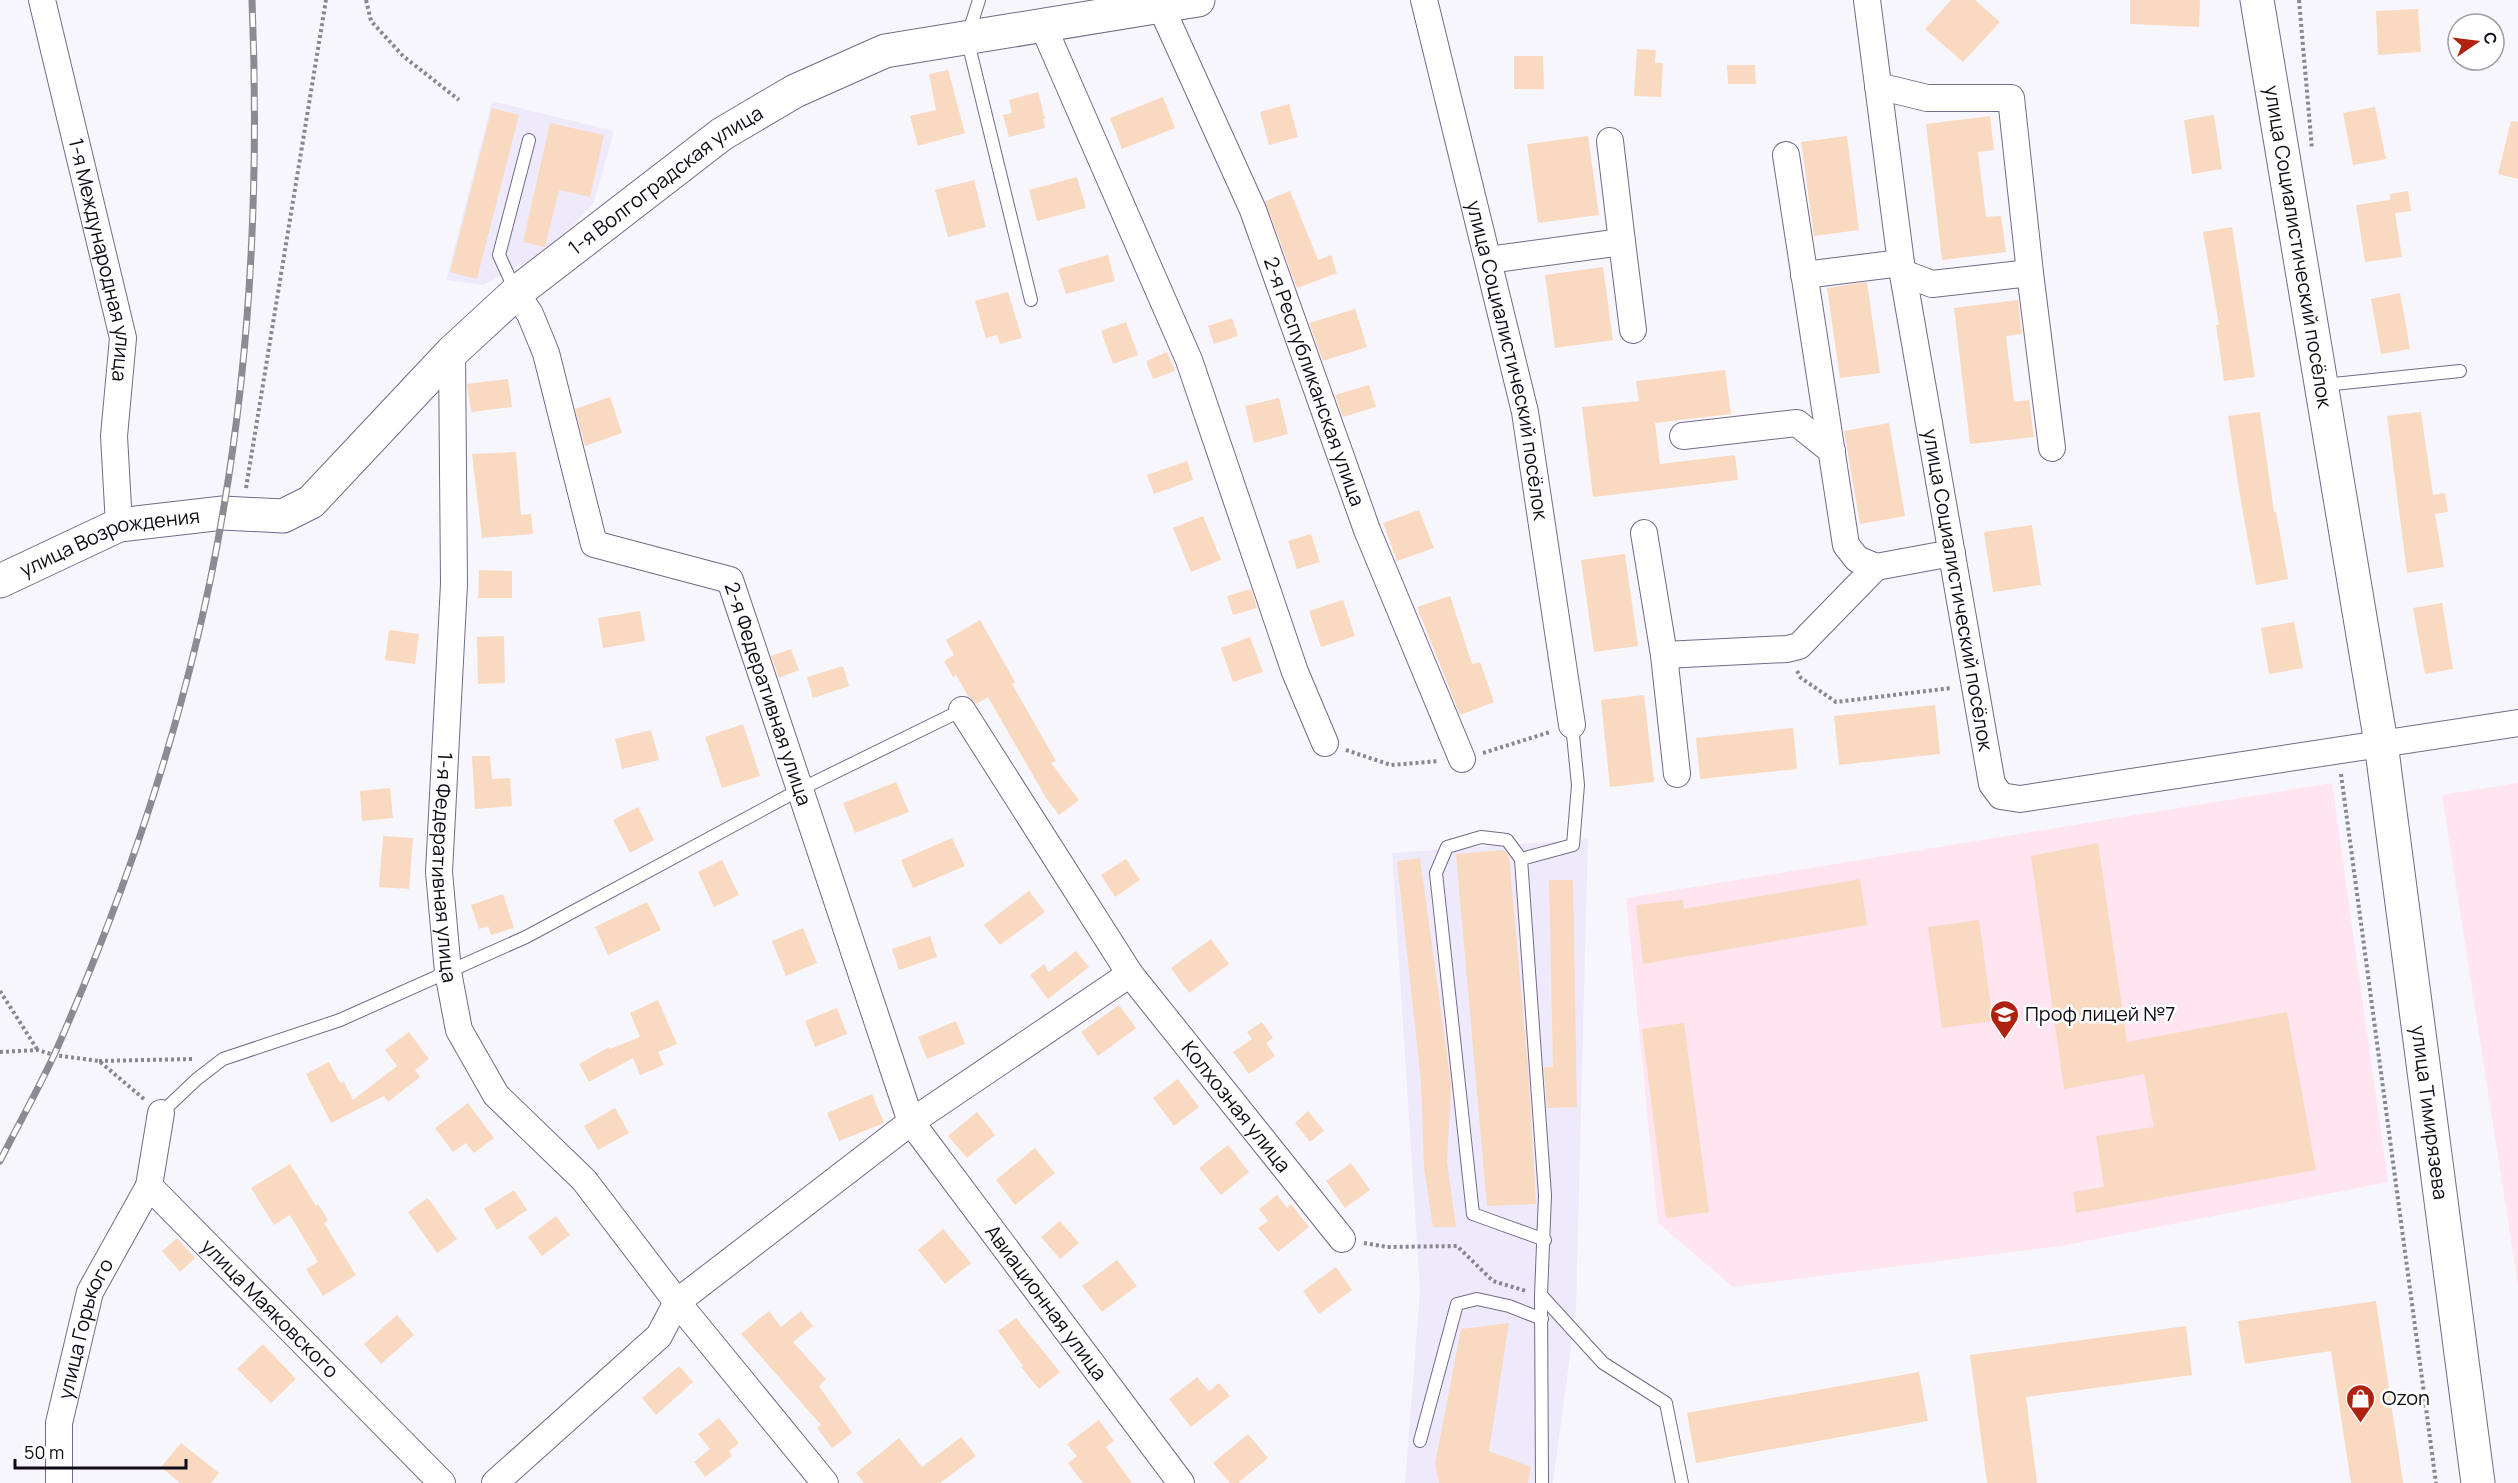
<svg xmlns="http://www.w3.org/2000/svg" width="2518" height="1483" font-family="Manrope,sans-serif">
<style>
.built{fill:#efeafb}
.education{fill:#fee5f0}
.building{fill:#f9d9c0}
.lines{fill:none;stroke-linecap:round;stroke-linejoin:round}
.lane-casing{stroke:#746988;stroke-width:14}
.street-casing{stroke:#746988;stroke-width:28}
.secondary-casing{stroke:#746988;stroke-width:35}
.path{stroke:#8a8690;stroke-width:4;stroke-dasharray:3 3;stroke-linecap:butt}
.lane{stroke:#fff;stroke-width:12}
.street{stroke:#fff;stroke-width:26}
.secondary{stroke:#fff;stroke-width:33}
.rail-casing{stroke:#8d8a93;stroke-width:7}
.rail{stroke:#fff;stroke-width:4.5;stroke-dasharray:14;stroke-linecap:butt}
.labels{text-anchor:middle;stroke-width:5;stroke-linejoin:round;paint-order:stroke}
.street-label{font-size:20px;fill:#0f0a16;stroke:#fff}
.poi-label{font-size:20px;fill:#0f0a16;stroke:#fff;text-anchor:start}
</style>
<rect width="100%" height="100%" fill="#f8f6fd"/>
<!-- built -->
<path class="built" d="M 492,101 L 614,131 L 594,202 L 552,249 L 483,285 L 446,280 Z
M 1588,839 L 1576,1311 L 1553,1483 L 1405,1483 L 1420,1291 L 1392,853 Z"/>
<!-- education -->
<path class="education" d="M 2332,783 L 2388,1182 L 2061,1246 L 1733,1287 L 1658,1223 L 1626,898 Z
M 2518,783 L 2518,1286 L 2442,795 Z"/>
<!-- building -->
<path class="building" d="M 1951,0 L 1975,0 L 2000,22 L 1963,62 L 1925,29 Z
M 2130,0 L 2200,0 L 2199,27 L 2130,24 Z
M 2418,9 L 2421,52 L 2378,55 L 2376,11 Z
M 1637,49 L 1656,50 L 1655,63 L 1663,63 L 1661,97 L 1634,96 Z
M 1514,56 L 1543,56 L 1544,89 L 1514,89 Z
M 1727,65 L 1755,65 L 1756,84 L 1728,84 Z
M 948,70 L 965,133 L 918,146 L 910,116 L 936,110 L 929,74 Z
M 1038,92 L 1045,119 L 1043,119 L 1045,128 L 1009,137 L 1003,115 L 1012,113 L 1009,100 Z
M 1163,97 L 1175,128 L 1122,149 L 1110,118 Z
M 1289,104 L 1298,137 L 1269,145 L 1260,112 Z
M 2375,107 L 2386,159 L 2353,165 L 2343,113 Z
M 492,108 L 519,115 L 477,279 L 450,272 Z
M 2214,115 L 2222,169 L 2192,174 L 2184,120 Z
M 1990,116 L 1994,150 L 1978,152 L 1986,217 L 2001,216 L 2006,252 L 1942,260 L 1926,124 Z
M 2511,121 L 2518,122 L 2518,179 L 2498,174 Z
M 550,123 L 604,135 L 590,197 L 559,190 L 545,247 L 523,242 Z
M 1588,136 L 1599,215 L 1538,223 L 1527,144 Z
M 1847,136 L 1859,230 L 1814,236 L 1801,142 Z
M 1077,177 L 1086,208 L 1037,221 L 1029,190 Z
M 974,180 L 986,227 L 948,237 L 935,190 Z
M 1290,191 L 1318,260 L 1331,255 L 1337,273 L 1297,288 L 1265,201 Z
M 2408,191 L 2411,211 L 2395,213 L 2402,257 L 2365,262 L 2356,205 L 2390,200 L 2390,194 Z
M 2232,227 L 2255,377 L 2224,381 L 2216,325 L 2219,325 L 2203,232 Z
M 1108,255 L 1115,281 L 1066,294 L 1058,269 Z
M 1603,267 L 1613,340 L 1555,348 L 1545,275 Z
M 1867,282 L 1880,373 L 1840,378 L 1827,288 Z
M 1008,292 L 1022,338 L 1000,344 L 997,335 L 986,338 L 975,301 Z
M 2400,293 L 2410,349 L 2381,354 L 2371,299 Z
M 2018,300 L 2022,334 L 2006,336 L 2014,402 L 2029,400 L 2034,437 L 1970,444 L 1954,308 Z
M 1355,309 L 1367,347 L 1323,361 L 1309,323 Z
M 1232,318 L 1238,336 L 1214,344 L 1208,326 Z
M 1126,322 L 1138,355 L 1113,364 L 1101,331 Z
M 1167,352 L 1175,371 L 1153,379 L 1146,361 Z
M 1725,370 L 1731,414 L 1655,423 L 1660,464 L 1735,455 L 1738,480 L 1593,497 L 1582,407 L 1639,401 L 1636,381 Z
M 508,379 L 512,407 L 471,412 L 467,384 Z
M 1369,385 L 1376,407 L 1343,417 L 1335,395 Z
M 610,397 L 622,433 L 585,446 L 575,409 Z
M 1279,398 L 1288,434 L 1254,443 L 1245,406 Z
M 2260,412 L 2274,512 L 2276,512 L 2288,579 L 2256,585 L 2239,490 L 2228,416 Z
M 2421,412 L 2433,495 L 2445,493 L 2448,512 L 2435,514 L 2444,567 L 2407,573 L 2387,416 Z
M 1889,423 L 1905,516 L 1860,524 L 1844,431 Z
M 516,452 L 521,515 L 531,514 L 533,534 L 482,538 L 472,454 Z
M 1187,461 L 1193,480 L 1154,494 L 1147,475 Z
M 1419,510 L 1434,548 L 1397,561 L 1383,523 Z
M 1203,516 L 1221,560 L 1191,572 L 1173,528 Z
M 2032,525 L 2041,585 L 1993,592 L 1984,532 Z
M 1311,534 L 1320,562 L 1297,569 L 1288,541 Z
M 1625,554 L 1638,646 L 1594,652 L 1581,560 Z
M 479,570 L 512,571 L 512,598 L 478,598 Z
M 1251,589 L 1257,608 L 1233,615 L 1227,596 Z
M 1450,596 L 1472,664 L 1480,662 L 1494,702 L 1460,715 L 1417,607 Z
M 1343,600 L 1355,636 L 1321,647 L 1309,611 Z
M 2442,603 L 2453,669 L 2425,674 L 2413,608 Z
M 640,611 L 645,641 L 603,648 L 598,618 Z
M 980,620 L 1015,682 L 1012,684 L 1056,761 L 1051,763 L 1079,800 L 1059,815 L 1046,798 L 988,697 L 976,704 L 968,696 L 956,675 L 953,677 L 944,661 L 954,655 L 946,640 Z
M 2294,622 L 2303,668 L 2269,674 L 2261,628 Z
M 389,630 L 419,634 L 415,664 L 385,660 Z
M 504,636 L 505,683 L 478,684 L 477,637 Z
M 1250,637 L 1263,672 L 1233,682 L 1221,648 Z
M 791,649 L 799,670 L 779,678 L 771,656 Z
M 843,666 L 849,686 L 813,698 L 807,677 Z
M 1644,695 L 1654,782 L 1610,787 L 1601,700 Z
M 1935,705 L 1940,754 L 1839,765 L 1834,716 Z
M 743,724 L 760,776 L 722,788 L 705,737 Z
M 1793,728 L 1797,769 L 1700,779 L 1696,738 Z
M 651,730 L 659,760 L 622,769 L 615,739 Z
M 472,756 L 490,756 L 492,779 L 510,778 L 512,806 L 475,809 Z
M 896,782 L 909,812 L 855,833 L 843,803 Z
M 390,788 L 393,818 L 362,821 L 360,791 Z
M 638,807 L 654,840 L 630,853 L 613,820 Z
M 383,836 L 413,838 L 409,889 L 379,887 Z
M 952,838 L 965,866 L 913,888 L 901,860 Z
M 2098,843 L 2127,1042 L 2287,1012 L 2316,1170 L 2076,1213 L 2073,1192 L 2104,1187 L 2096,1136 L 2154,1127 L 2144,1074 L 2064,1089 L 2031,856 Z
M 1504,850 L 1509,856 L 1528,1068 L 1536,1204 L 1487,1206 L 1456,854 Z
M 1420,858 L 1451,1084 L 1447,1162 L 1456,1227 L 1433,1227 L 1424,1168 L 1421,1082 L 1397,861 Z
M 1126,859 L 1140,880 L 1115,897 L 1101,875 Z
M 722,860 L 739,895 L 714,907 L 698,872 Z
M 1860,879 L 1867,925 L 1643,964 L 1636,905 L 1683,900 L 1684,909 Z
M 1549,880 L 1573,880 L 1577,1107 L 1547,1108 L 1544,1067 L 1553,1067 Z
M 1029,891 L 1045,912 L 1000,945 L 984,925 Z
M 503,894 L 514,928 L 491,935 L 488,926 L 479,929 L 471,905 Z
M 647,902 L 661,930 L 608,955 L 595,927 Z
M 1979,920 L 1993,1021 L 1942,1028 L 1928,927 Z
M 803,928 L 817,963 L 786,976 L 772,941 Z
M 930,936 L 937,957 L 899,970 L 892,949 Z
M 1211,939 L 1229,964 L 1189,993 L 1171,968 Z
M 1076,951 L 1089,967 L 1048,999 L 1030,975 L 1044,964 L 1049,972 Z
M 658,1000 L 677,1044 L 658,1052 L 664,1065 L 640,1075 L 633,1058 L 589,1082 L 579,1064 L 609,1047 L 610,1049 L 640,1037 L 630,1013 Z
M 1119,1005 L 1136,1028 L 1098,1056 L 1081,1032 Z
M 837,1008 L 847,1034 L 815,1047 L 805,1021 Z
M 956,1021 L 965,1044 L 927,1059 L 918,1037 Z
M 1262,1022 L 1273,1038 L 1266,1043 L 1275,1056 L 1249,1074 L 1233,1052 L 1252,1039 L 1247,1032 Z
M 1684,1023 L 1709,1212 L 1666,1218 L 1642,1029 Z
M 409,1032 L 429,1059 L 415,1070 L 420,1077 L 388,1102 L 384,1096 L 331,1123 L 306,1074 L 329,1062 L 340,1083 L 344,1082 L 353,1100 L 397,1066 L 385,1050 Z
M 1178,1079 L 1199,1107 L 1174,1126 L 1153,1098 Z
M 872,1094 L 884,1123 L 839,1141 L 827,1113 Z
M 468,1103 L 494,1138 L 474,1153 L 466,1143 L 453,1152 L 435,1128 Z
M 615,1108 L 629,1133 L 598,1150 L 584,1126 Z
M 1308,1111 L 1324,1131 L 1310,1142 L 1295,1123 Z
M 977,1112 L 995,1135 L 967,1158 L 948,1136 Z
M 1228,1145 L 1249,1172 L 1221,1195 L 1199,1168 Z
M 1035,1148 L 1055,1173 L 1015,1205 L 996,1180 Z
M 1351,1163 L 1370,1190 L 1345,1208 L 1326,1181 Z
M 290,1164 L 316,1206 L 318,1204 L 328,1220 L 324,1223 L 356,1275 L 323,1296 L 306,1269 L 318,1262 L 290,1215 L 274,1225 L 251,1188 Z
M 514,1190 L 527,1210 L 497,1230 L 484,1209 Z
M 1277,1195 L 1287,1208 L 1291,1204 L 1309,1227 L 1278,1252 L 1258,1228 L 1268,1221 L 1259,1209 Z
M 428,1198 L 457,1239 L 437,1253 L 408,1212 Z
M 556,1216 L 570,1235 L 542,1256 L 528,1237 Z
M 1060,1221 L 1079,1243 L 1060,1259 L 1041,1237 Z
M 943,1229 L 971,1263 L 945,1284 L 918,1250 Z
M 177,1238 L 195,1258 L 180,1272 L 162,1251 Z
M 1117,1260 L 1137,1286 L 1102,1312 L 1082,1286 Z
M 1336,1267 L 1352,1290 L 1319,1314 L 1303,1291 Z
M 2376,1301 L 2403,1483 L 2351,1483 L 2331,1351 L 2245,1364 L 2238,1321 Z
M 769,1311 L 781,1327 L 801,1311 L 813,1326 L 793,1342 L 826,1379 L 819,1386 L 852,1433 L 832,1448 L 817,1428 L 821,1425 L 741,1334 Z
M 397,1315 L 414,1335 L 381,1364 L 364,1344 Z
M 1016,1318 L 1060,1372 L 1039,1389 L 1021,1367 L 1023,1366 L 998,1331 Z
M 1509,1323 L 1489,1451 L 1531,1467 L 1528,1483 L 1439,1483 L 1435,1464 L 1461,1329 Z
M 2186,1326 L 2192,1375 L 2026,1397 L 2037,1483 L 1987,1483 L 1970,1355 Z
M 263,1344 L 296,1379 L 271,1403 L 237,1369 Z
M 679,1366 L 693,1382 L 656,1415 L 642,1398 Z
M 1919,1372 L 1928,1421 L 1696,1463 L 1687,1413 Z
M 1197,1377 L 1209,1391 L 1219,1383 L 1230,1396 L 1191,1427 L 1169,1399 Z
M 719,1418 L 739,1443 L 729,1451 L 732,1456 L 705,1477 L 694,1462 L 710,1449 L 698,1434 Z
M 1099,1420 L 1114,1441 L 1106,1447 L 1132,1483 L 1083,1483 L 1068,1463 L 1077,1456 L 1067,1444 Z
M 1248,1434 L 1268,1458 L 1238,1483 L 1230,1483 L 1213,1463 Z
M 961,1437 L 976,1456 L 940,1483 L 864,1483 L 856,1473 L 899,1438 L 922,1467 Z
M 181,1443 L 219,1473 L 211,1483 L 180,1483 L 161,1467 Z"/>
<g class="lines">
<defs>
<path id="lane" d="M 979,0 L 967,38 L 1031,300
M 515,290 L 499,255 L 529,140
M 2324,385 L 2460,371
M 1521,859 L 1507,840 L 1481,837 L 1447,847 L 1436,873 L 1473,1214 L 1545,1240
M 161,1113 L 197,1079 L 223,1059 L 340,1020 L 526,937 L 799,790 L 962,710
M 1541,1295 L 1603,1363 L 1666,1403 L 1682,1483
M 1420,1441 L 1457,1304 L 1477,1299 L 1509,1306 L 1542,1319
M 1542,1483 L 1541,1295 L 1545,1195 L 1521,859 L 1573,845 L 1578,785 L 1572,725"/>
<g id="street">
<path id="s1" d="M 42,0 L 123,338 L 114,436 L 119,525"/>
<path id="s2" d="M 1424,0 L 1525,412 L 1572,725"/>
<path id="s3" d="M 1867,0 L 1901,263 L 1992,784 L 2001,796 L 2020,799 L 2518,723"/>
<path id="s4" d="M 1161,7 L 1253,210 L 1367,530 L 1462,759"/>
<path d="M 1043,26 L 1189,360 L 1295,672 L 1325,743"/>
<path d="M 1878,86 L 1927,98 L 2011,98 L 2030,273"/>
<path d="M 1610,141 L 1622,242"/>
<path d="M 1786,155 L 1846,545 L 1857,559 L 1876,567 L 1952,553"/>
<path d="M 1488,260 L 1622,242 L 1633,330"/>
<path d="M 1903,273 L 1932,284 L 2030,273 L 2052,448"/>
<path d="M 1804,275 L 1901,263"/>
<path id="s5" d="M 516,293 L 530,314 L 546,353 L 594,544 L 730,580 L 911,1122 L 1181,1483"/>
<path id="s6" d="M 452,352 L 454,584 L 439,872 L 448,972 L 459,1030 L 496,1095 L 584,1180 L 677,1302 L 825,1483"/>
<path d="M 1683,436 L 1797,423 L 1832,451"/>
<path d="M 1644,533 L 1664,655 L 1787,649 L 1799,646 L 1876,567"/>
<path d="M 1664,655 L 1677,774"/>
<path id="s7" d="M 962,710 L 1130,974 L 1342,1239"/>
<path id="s8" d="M 161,1113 L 149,1186 L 442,1483"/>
<path id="s9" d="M 59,1483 L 59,1423 L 90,1292 L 149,1186"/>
<path d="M 495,1483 L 659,1336 L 677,1302 L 911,1122 L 1130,974"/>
</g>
<g id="secondary">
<path id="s10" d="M 2257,0 L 2381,743 L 2478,1483"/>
<path id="s11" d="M 0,581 L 119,525 L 223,513 L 283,516 L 311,502 L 452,352 L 516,293 L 722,134 L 795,91 L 885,51 L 1198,0"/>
</g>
</defs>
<!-- lane casing -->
<use href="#lane" class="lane-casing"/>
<!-- street casing -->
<use href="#street" class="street-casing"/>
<!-- secondary casing -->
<use href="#secondary" class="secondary-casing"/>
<!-- path -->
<path class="path" d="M 366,0 L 371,21 L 403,56 L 459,100
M 2299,0 L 2312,149
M 246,488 L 326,0
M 1797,671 L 1801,678 L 1836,702 L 1951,688
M 1346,750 L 1391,765 L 1438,761
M 1483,753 L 1550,732
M 2341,774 L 2436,1483
M 0,991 L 37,1049
M 0,1052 L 38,1050 L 54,1055 L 99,1061 L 144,1099
M 99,1061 L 194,1059
M 1364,1243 L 1387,1247 L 1457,1246 L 1493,1281 L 1526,1291"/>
<!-- lane -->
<use href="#lane" class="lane"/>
<!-- street -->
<use href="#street" class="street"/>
<!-- secondary -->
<use href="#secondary" class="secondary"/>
<defs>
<path id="rail" d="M 0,1161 C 18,1125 38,1090 55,1053 C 131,881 192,697 223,512 C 252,343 259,171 252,0"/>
</defs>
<!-- rail casing -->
<use href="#rail" class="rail-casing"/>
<!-- rail -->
<use href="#rail" class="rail"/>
</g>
<!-- icons -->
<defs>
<symbol id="university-pin" viewBox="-11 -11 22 30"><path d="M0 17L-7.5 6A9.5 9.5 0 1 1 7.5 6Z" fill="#b02210" stroke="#fff"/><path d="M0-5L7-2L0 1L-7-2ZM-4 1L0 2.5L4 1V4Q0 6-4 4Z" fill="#fff"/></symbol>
<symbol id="shop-pin" viewBox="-11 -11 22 30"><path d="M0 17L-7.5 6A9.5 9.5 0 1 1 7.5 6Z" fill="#b02210" stroke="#fff"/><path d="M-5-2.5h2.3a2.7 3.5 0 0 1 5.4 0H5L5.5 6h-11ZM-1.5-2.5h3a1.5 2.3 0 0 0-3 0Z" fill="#fff"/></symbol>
</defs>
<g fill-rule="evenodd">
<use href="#university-pin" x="1988" y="998" width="33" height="45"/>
<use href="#shop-pin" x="2344" y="1382" width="33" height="45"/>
</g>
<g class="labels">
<!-- street labels -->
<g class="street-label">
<text dy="7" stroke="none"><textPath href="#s11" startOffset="808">1-я Волгоградская улица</textPath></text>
<text dy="7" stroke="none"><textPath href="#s10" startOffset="250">улица Социалистический посёлок</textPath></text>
<text dy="7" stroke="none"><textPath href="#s1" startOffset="267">1-я Международная улица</textPath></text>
<text dy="7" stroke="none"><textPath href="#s2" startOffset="370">улица Социалистический посёлок</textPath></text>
<text dy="7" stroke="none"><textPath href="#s4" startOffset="405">2-я Республиканская улица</textPath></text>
<text dy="7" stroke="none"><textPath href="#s11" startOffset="118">улица Возрождения</textPath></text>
<text dy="7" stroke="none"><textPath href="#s3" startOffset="597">улица Социалистический посёлок</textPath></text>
<text dy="7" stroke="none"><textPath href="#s5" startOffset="525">2-я Федеративная улица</textPath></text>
<text dy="7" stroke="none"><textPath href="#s6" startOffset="516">1-я Федеративная улица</textPath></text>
<text dy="7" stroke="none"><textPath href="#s7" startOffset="483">Колхозная улица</textPath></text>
<text dy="7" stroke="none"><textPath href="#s10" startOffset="1126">улица Тимирязева</textPath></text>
<text dy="7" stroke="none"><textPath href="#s5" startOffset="1202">Авиационная улица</textPath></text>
<text dy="7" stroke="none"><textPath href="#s8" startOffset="246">улица Маяковского</textPath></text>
<text dy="7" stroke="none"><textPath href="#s9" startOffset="158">улица Горького</textPath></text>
</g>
<!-- poi labels -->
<g class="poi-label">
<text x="2025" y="1021">Проф лицей №7</text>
<text x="2382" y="1405">Ozon</text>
</g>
</g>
<!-- north arrow -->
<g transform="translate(2476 42) rotate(76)"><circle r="28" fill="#ffffff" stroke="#9f9da2" stroke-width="1.5"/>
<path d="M0-4.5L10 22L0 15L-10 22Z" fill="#b02210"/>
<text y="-9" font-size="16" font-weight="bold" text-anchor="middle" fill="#0f0a16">С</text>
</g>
<!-- scale -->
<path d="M15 1459v9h171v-9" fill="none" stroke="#0f0a16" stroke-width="3"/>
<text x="24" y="1459" font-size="18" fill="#0f0a16" stroke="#ffffff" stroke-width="4.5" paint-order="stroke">50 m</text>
</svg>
